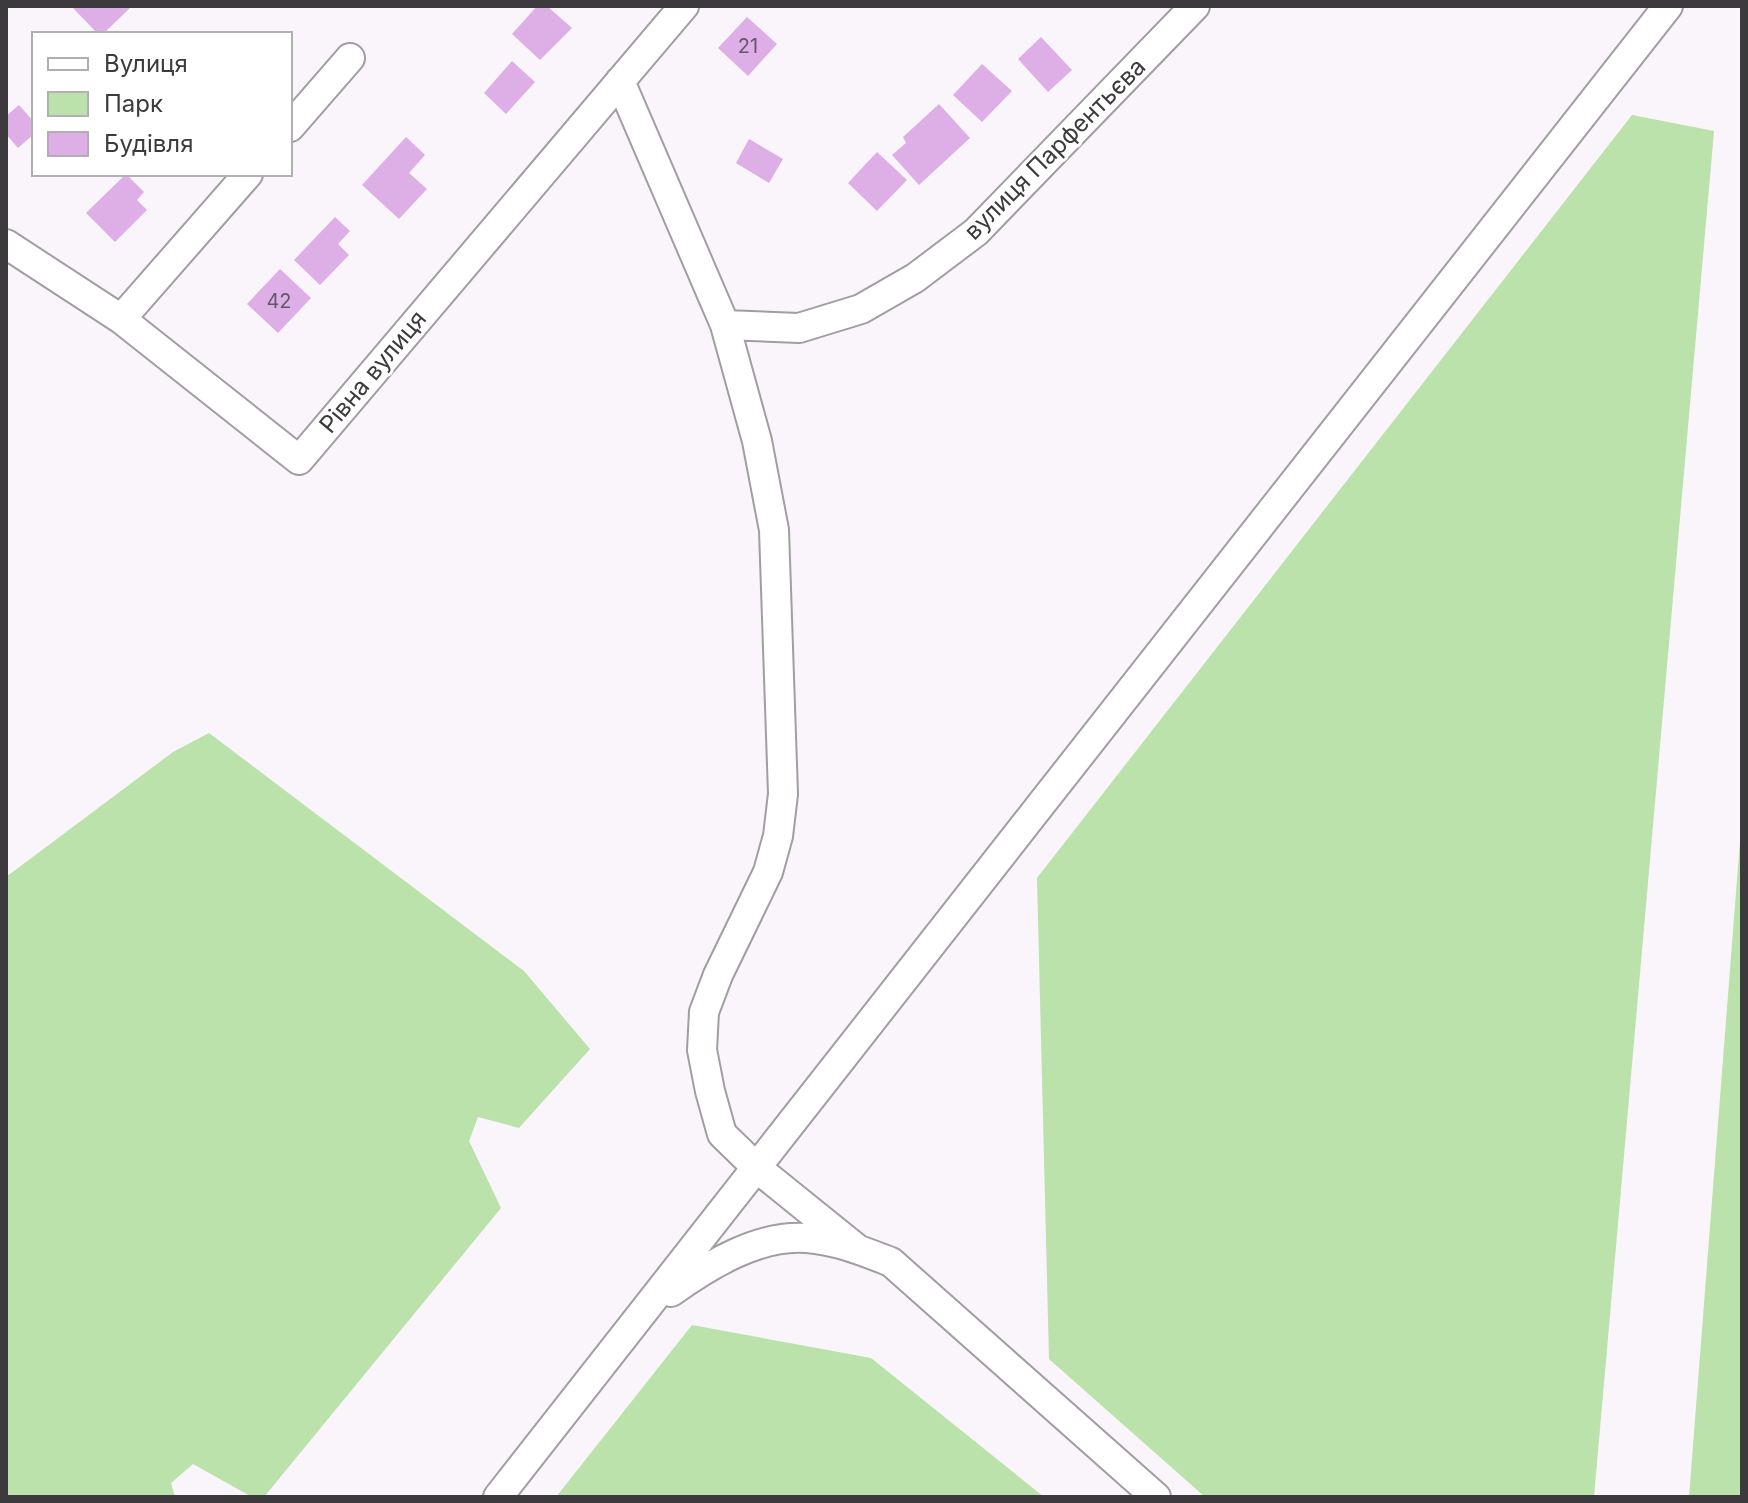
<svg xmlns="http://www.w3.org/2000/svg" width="1748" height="1503" font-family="Inter,sans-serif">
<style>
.green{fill:#bae2aa}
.building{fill:#deaee7}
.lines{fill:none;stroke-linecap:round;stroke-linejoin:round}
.street-casing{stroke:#a29da3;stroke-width:32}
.street{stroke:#fff;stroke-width:28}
.labels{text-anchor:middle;stroke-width:6;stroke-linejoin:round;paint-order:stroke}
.number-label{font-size:20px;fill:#645767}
.street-label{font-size:24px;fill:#3c3a3c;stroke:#fff}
</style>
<rect width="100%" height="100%" fill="#faf4fb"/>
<!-- green -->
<path class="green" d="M 1632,115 L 1714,131 L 1594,1497 L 1205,1497 L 1049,1359 L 1037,878 Z
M 209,733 L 524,971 L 590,1049 L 519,1128 L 478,1117 L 469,1141 L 501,1208 L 264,1497 L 252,1497 L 193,1464 L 171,1483 L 175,1497 L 6,1497 L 6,877 L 173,752 Z
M 1742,815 L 1742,1497 L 1689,1497 Z
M 692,1325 L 871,1358 L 1044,1497 L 556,1497 Z"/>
<!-- building -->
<path class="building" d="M 76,6 L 132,6 L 103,34 L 98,34 L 73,8 Z
M 537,6 L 547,6 L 572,28 L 540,60 L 512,34 Z
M 747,17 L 777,44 L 748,76 L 718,48 Z
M 1041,37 L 1072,70 L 1048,92 L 1018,59 Z
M 512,61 L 535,82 L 506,114 L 484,93 Z
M 982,64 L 1012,91 L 982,122 L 953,95 Z
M 939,104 L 970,138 L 919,185 L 892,155 L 906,143 L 903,137 Z
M 19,105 L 34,122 L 34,134 L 18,148 L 6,134 L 6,116 Z
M 406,137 L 425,155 L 409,173 L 427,189 L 399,219 L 362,185 Z
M 749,139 L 783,159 L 769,183 L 736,163 Z
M 877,152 L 907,180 L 877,211 L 848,183 Z
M 126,174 L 144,192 L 137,200 L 147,210 L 115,242 L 86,213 Z
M 335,217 L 350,231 L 338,244 L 349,255 L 320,285 L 294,260 Z
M 280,269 L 311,298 L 278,333 L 247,304 Z"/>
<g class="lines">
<defs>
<path id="street" d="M 620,81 L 725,325 L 757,441 L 774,530 L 783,794 L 778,836 L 768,872 L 718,975 L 704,1012 L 702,1050 L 710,1091 L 722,1134 L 758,1169 L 856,1248
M 290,127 L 350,58
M 6,244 L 121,319 L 299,460 L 684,6
M 121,319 L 248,174
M 725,325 L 799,328 L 861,309 L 915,278 L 976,232 L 1195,6
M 671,1292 C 709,1265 759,1234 807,1238 C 836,1240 865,1252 891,1262 L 1156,1497
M 498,1497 C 890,1002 1275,500 1668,6"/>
</defs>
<!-- street casing -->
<use href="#street" class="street-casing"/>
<!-- street -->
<use href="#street" class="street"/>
</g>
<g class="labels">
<!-- number labels -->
<g class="number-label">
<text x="748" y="53">21</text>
<text x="279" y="308">42</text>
</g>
<!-- street labels -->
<g class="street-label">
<text transform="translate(1055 149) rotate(-45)" y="8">вулиця Парфентьєва</text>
<text transform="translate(373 372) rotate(-50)" y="8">Рівна вулиця</text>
</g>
</g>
<!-- border -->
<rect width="1748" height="1503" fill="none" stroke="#3c3a3c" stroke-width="16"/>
<!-- legend -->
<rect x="32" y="32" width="260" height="144" fill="#ffffff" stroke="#b1b0b1" stroke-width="2"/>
<rect x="48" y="58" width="40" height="12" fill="#ffffff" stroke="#b1b0b1" stroke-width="2"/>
<text x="104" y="72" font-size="24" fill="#3c3a3c">Вулиця</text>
<rect x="48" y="92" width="40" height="24" fill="#bae2aa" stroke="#b1b0b1" stroke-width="2"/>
<text x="104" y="112" font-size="24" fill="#3c3a3c">Парк</text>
<rect x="48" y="132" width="40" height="24" fill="#deaee7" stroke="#b1b0b1" stroke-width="2"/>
<text x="104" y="152" font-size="24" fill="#3c3a3c">Будівля</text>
</svg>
